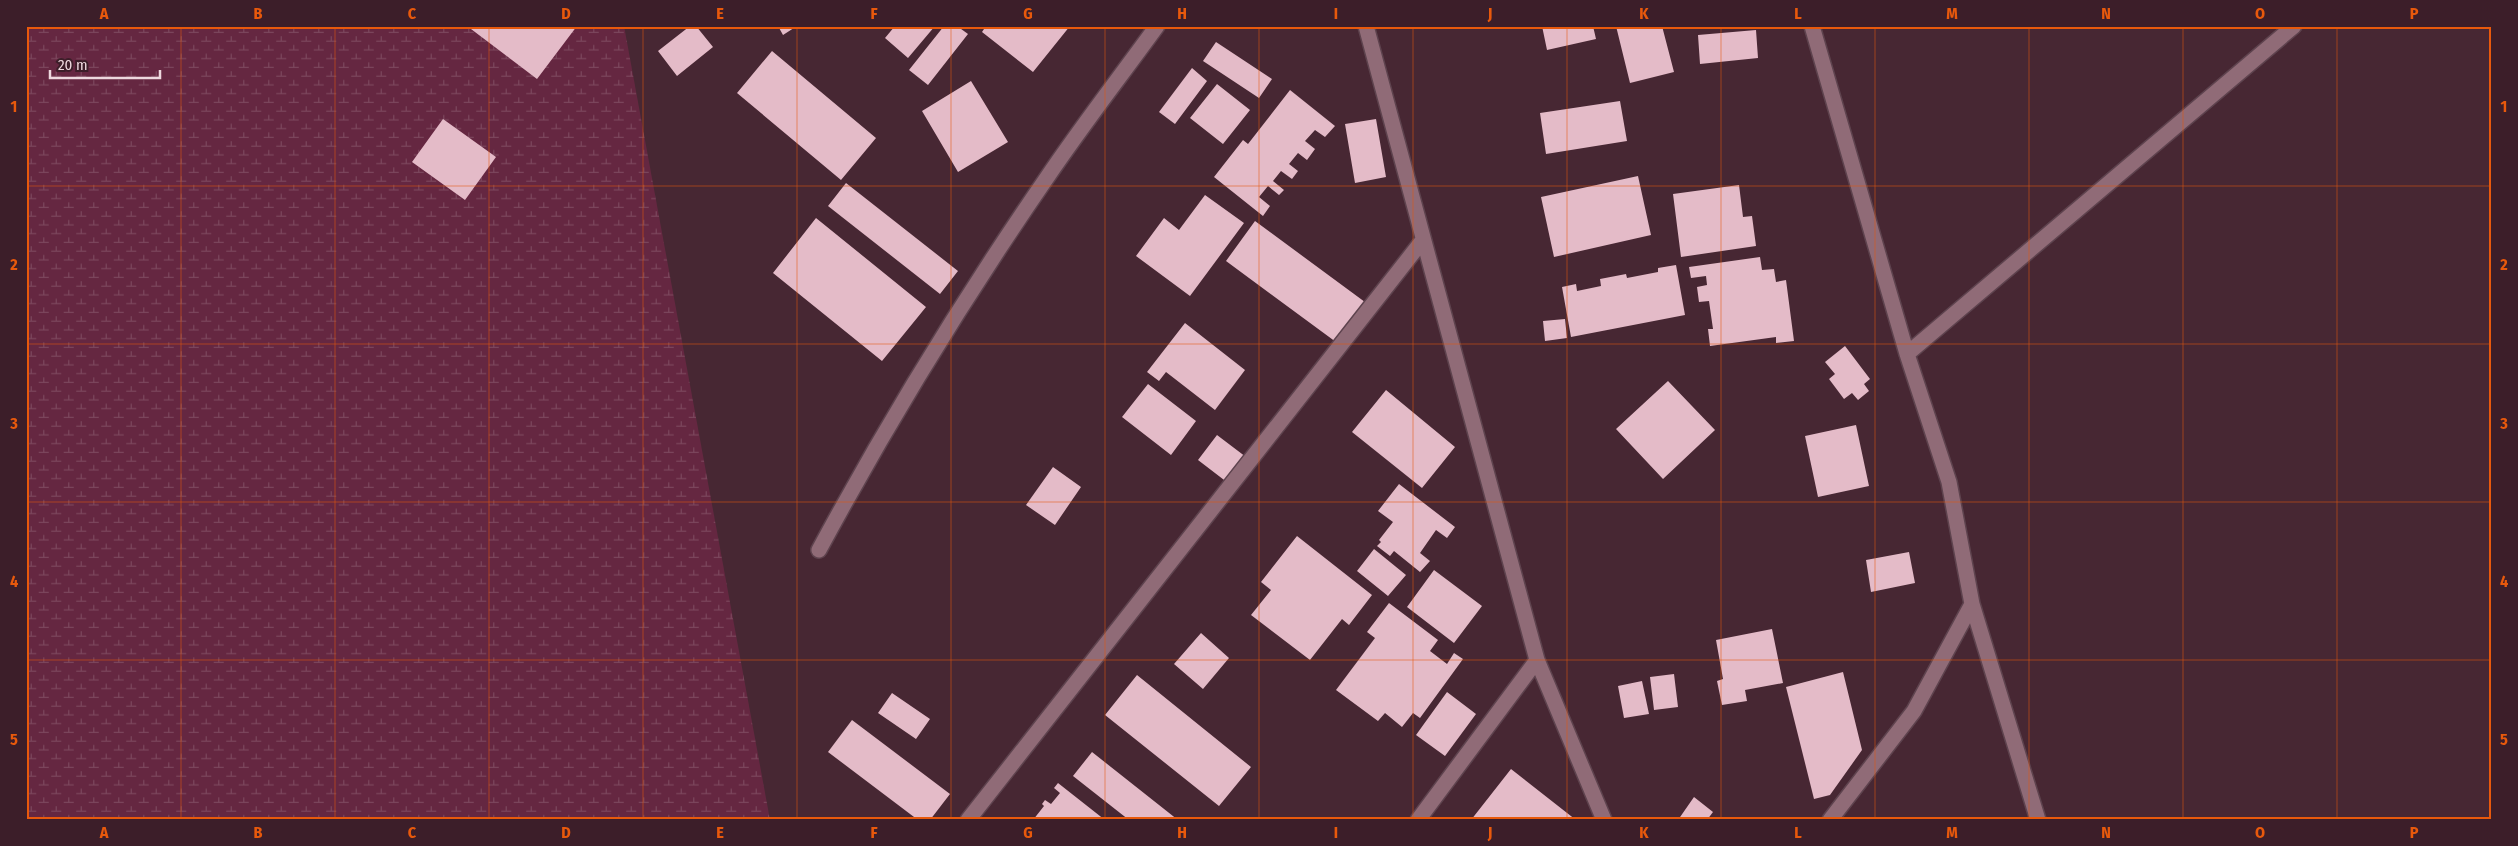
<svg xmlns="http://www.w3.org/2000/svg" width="2518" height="846" font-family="'Fira Sans Condensed',sans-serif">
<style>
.wetland{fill:url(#wetland-marsh)}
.building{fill:#e4bbc8}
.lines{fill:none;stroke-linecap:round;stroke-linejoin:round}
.minor-casing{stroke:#5e434e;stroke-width:18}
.minor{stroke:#906b77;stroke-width:15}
.grid{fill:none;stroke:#e8590c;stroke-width:1;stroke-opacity:0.55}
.neatline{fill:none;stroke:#e8590c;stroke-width:2}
.grid-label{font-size:16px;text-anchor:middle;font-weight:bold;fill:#e8590c}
</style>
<defs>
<pattern id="wetland-marsh" width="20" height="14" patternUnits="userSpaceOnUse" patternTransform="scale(1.25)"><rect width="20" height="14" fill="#652741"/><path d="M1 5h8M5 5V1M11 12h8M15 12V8" fill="none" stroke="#7b465c"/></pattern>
</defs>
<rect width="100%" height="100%" fill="#472733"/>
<!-- wetland -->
<path class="wetland" d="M 26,26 L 624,26 L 770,820 L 26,820 Z"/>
<!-- building -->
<path class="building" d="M 473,26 L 577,26 L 537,79 L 471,29 Z
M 690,26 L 696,26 L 713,47 L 677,76 L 658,51 Z
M 778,26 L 797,26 L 783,35 Z
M 895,26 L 935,26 L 908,58 L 885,38 Z
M 944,26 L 957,26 L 968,34 L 928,85 L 909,70 Z
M 986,26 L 1070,26 L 1033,72 L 982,32 Z
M 1542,26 L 1593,26 L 1596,39 L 1547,50 Z
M 1616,26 L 1662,26 L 1674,72 L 1630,83 Z
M 1756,30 L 1758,58 L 1700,64 L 1698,35 Z
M 1216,42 L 1272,79 L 1259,98 L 1203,61 Z
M 772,51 L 876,138 L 841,180 L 737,93 Z
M 1192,68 L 1207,81 L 1175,124 L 1159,112 Z
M 971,81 L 1008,142 L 958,172 L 922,111 Z
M 1217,84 L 1250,110 L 1223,144 L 1190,118 Z
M 1290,90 L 1335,126 L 1325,137 L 1315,130 L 1305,141 L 1315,149 L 1307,160 L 1298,153 L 1289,164 L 1298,171 L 1292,179 L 1281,171 L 1273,181 L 1284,190 L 1279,195 L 1268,186 L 1259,197 L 1270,206 L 1263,216 L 1214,177 L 1243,140 L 1248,144 Z
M 1620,101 L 1627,141 L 1546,154 L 1540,113 Z
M 443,119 L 496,157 L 465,200 L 412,162 Z
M 1376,119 L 1386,177 L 1355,183 L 1345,124 Z
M 1638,176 L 1651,235 L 1554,257 L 1541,197 Z
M 846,183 L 958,271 L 940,294 L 828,206 Z
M 1739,185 L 1743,217 L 1752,216 L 1756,246 L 1681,257 L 1673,194 Z
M 1205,195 L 1244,223 L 1190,296 L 1136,256 L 1164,218 L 1179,230 Z
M 816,218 L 926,307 L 882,361 L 773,273 Z
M 1255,221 L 1369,305 L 1340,345 L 1226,261 Z
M 1760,257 L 1762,270 L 1774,269 L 1776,282 L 1786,280 L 1794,341 L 1776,343 L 1776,337 L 1710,346 L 1708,329 L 1713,329 L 1709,301 L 1699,302 L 1697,287 L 1707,285 L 1706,276 L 1691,278 L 1689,267 Z
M 1676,265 L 1685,315 L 1571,337 L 1562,287 L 1576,284 L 1577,291 L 1601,286 L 1600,279 L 1626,274 L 1627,278 L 1658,272 L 1658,268 Z
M 1565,319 L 1567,338 L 1545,341 L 1543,321 Z
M 1185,323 L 1245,370 L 1215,410 L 1166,372 L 1159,381 L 1147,372 Z
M 1845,346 L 1870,379 L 1864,384 L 1869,391 L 1858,400 L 1852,393 L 1844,399 L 1829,379 L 1835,374 L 1825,362 Z
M 1668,381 L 1715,430 L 1663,479 L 1616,429 Z
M 1148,384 L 1196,421 L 1171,455 L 1122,417 Z
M 1386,390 L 1455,447 L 1422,488 L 1352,432 Z
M 1856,425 L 1869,486 L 1818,497 L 1805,436 Z
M 1217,435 L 1246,457 L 1228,483 L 1198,460 Z
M 1053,467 L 1081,487 L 1055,525 L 1026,505 Z
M 1399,484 L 1455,527 L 1447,538 L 1436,530 L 1420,553 L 1430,561 L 1420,572 L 1394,551 L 1390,556 L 1377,546 L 1381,542 L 1379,540 L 1393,522 L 1378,511 Z
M 1297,536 L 1372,595 L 1349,625 L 1342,619 L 1310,660 L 1251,615 L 1271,590 L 1261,582 Z
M 1374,549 L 1406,575 L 1388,596 L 1357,571 Z
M 1909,552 L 1915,583 L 1871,592 L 1866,560 Z
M 1434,570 L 1482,606 L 1454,643 L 1407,607 Z
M 1389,603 L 1438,640 L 1430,651 L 1447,664 L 1454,653 L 1463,659 L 1420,718 L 1413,713 L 1402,727 L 1385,713 L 1378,721 L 1336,690 L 1375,638 L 1367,632 Z
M 1772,629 L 1783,683 L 1745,690 L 1747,701 L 1722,705 L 1717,681 L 1723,679 L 1716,640 Z
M 1201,633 L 1229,658 L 1203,689 L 1174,664 Z
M 1843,672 L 1862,750 L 1830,795 L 1814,799 L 1786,687 Z
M 1674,674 L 1678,707 L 1654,710 L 1650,677 Z
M 1137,675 L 1251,767 L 1219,806 L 1105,715 Z
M 1642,681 L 1649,714 L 1624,718 L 1618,686 Z
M 1447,692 L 1476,714 L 1445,756 L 1416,735 Z
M 892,693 L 930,719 L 916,739 L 878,713 Z
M 852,720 L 950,794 L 930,820 L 918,820 L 828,752 Z
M 1092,752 L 1178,820 L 1129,820 L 1073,776 Z
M 1511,769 L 1576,820 L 1471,820 Z
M 1058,783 L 1105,820 L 1033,820 L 1044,806 L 1042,804 L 1045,800 L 1051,804 L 1060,793 L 1054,788 Z
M 1694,797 L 1713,812 L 1707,820 L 1678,820 Z"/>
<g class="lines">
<defs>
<path id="minor" d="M 1366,26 L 1537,660 L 1604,820
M 1812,26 L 1907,354 L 1949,482 L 1972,604 L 2038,820
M 1907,354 L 2294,26
M 819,550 C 888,422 964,298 1046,179 C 1081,127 1120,77 1157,26
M 968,820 L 1423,240
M 1418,820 L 1537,660
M 1830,820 L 1914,711 L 1972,604"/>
</defs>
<!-- minor casing -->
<use href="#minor" class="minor-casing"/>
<!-- minor -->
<use href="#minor" class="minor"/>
</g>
<!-- grid -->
<path class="grid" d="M 181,26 L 181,820M 335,26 L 335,820M 489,26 L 489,820M 643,26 L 643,820M 797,26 L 797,820M 951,26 L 951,820M 1105,26 L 1105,820M 1259,26 L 1259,820M 1413,26 L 1413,820M 1567,26 L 1567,820M 1721,26 L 1721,820M 1875,26 L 1875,820M 2029,26 L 2029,820M 2183,26 L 2183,820M 2337,26 L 2337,820M 26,186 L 2492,186M 26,344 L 2492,344M 26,502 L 2492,502M 26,660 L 2492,660"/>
<!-- border -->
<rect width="2518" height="846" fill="none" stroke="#3c1e29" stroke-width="55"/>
<!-- scale -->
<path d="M50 70v8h110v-8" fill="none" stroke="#edd8de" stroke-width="2.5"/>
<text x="58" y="70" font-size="15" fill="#edd8de" stroke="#3c1e29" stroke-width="4" paint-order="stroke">20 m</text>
<rect x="28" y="28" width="2462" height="790" class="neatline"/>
<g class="grid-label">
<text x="104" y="19">A</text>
<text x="258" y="19">B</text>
<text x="412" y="19">C</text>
<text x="566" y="19">D</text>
<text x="720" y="19">E</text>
<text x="874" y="19">F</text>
<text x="1028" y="19">G</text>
<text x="1182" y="19">H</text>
<text x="1336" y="19">I</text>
<text x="1490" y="19">J</text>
<text x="1644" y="19">K</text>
<text x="1798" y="19">L</text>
<text x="1952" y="19">M</text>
<text x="2106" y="19">N</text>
<text x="2260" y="19">O</text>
<text x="2414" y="19">P</text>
<text x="14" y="112">1</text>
<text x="2504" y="112">1</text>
<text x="14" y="270">2</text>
<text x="2504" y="270">2</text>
<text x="14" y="429">3</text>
<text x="2504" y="429">3</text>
<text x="14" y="587">4</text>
<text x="2504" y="587">4</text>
<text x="14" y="745">5</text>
<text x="2504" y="745">5</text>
<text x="104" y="838">A</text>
<text x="258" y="838">B</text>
<text x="412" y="838">C</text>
<text x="566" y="838">D</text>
<text x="720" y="838">E</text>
<text x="874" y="838">F</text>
<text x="1028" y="838">G</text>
<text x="1182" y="838">H</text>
<text x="1336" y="838">I</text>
<text x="1490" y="838">J</text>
<text x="1644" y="838">K</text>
<text x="1798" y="838">L</text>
<text x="1952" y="838">M</text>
<text x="2106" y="838">N</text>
<text x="2260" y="838">O</text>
<text x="2414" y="838">P</text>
</g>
</svg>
